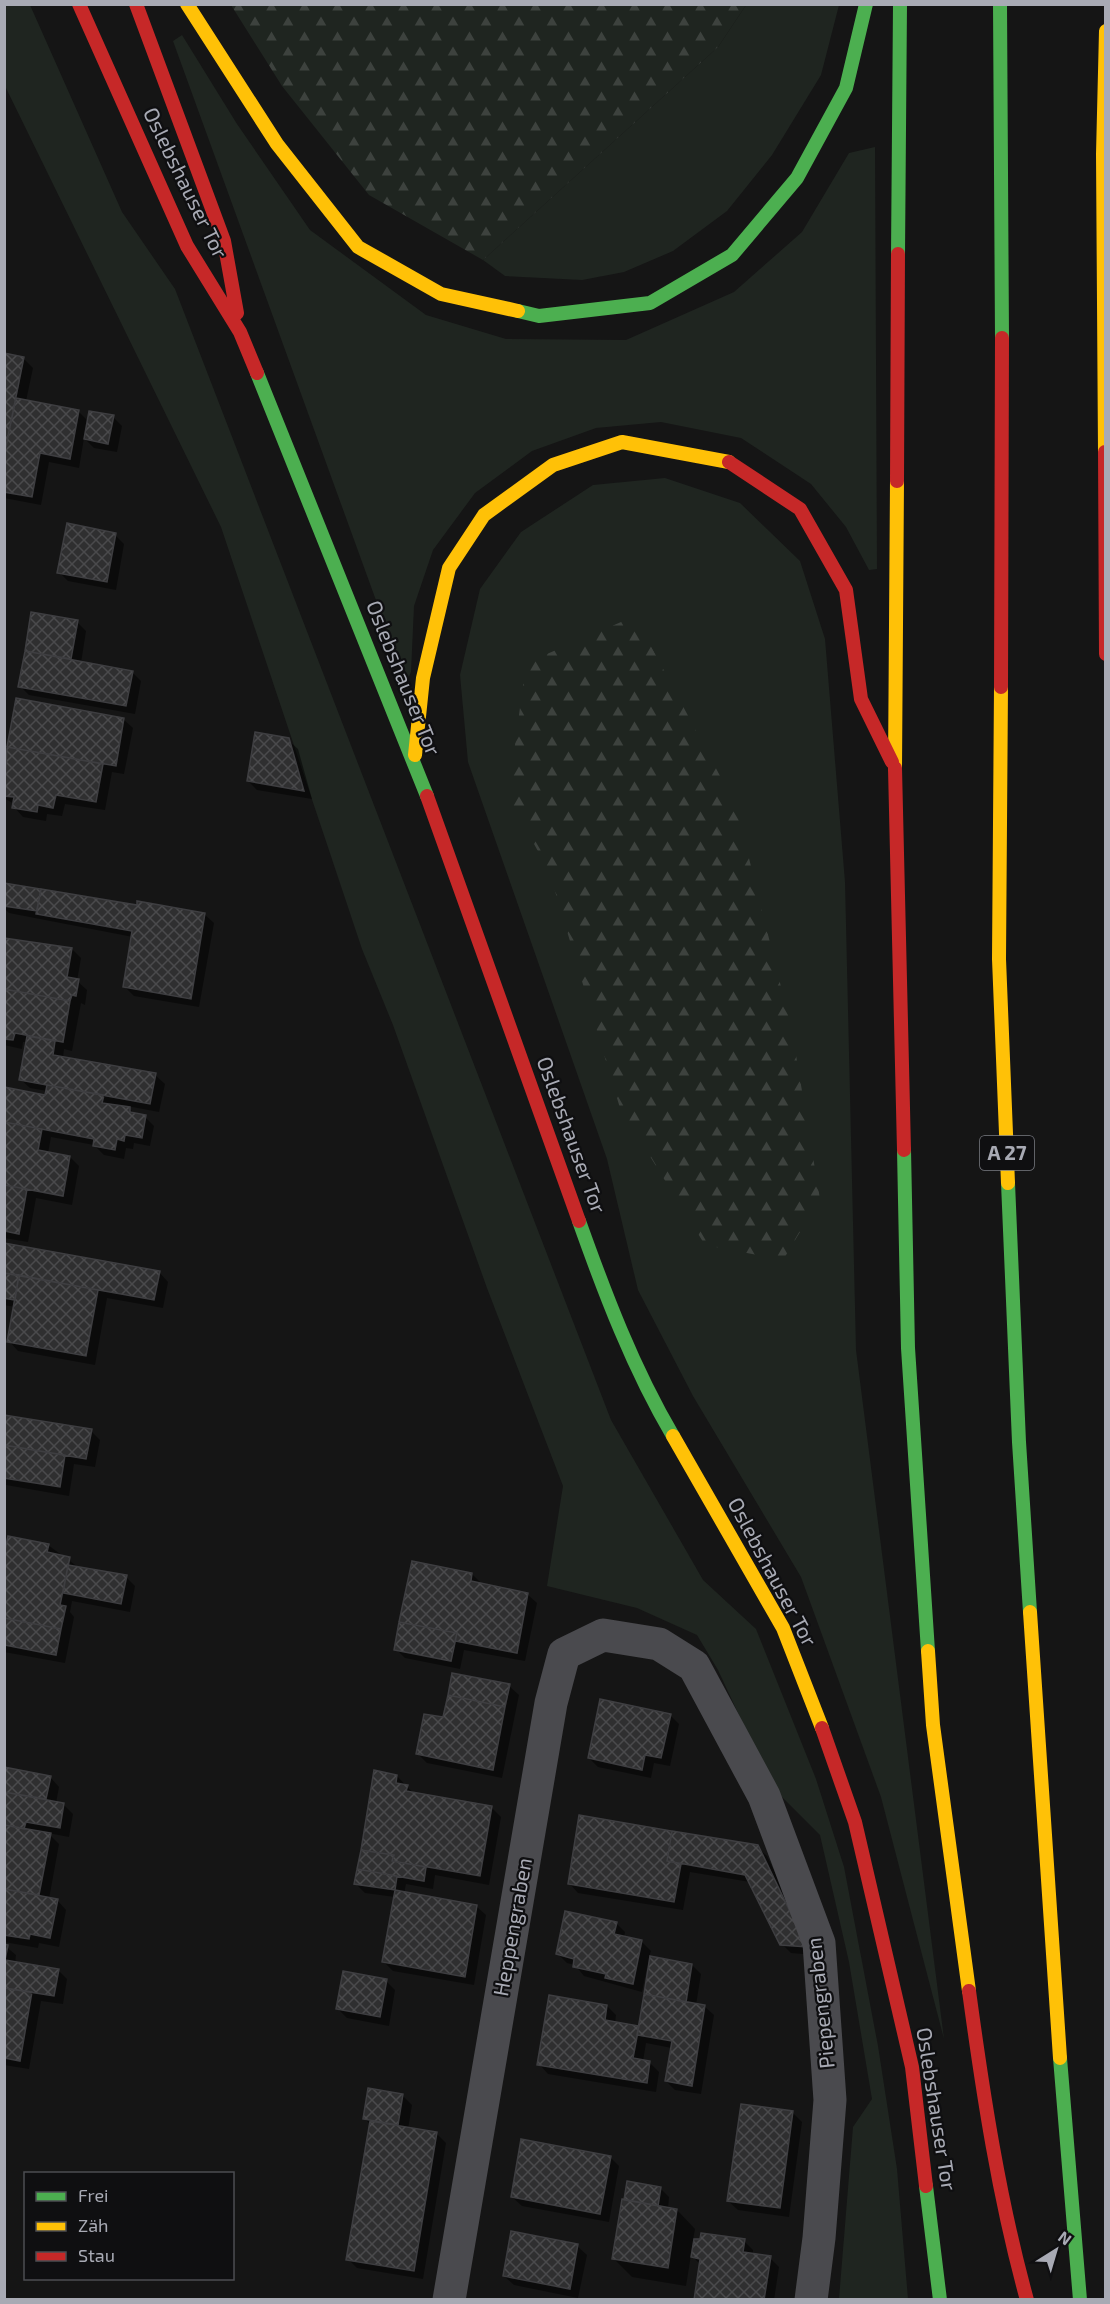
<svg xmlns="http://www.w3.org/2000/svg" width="1110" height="2304" font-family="'Exo 2',sans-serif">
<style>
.grass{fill:#1f2520}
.forest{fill:url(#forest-firs)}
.shadow{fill:#0007}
.building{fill:url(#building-cross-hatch);stroke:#3e3e41;stroke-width:1.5}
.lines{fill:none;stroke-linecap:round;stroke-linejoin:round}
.street{stroke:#4a4a4e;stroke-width:33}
.fast{stroke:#4caf50;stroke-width:14}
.slow{stroke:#ffc107;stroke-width:14}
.jam{stroke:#c62828;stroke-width:14}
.labels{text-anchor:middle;stroke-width:4.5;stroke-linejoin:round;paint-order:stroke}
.shield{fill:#0f0f11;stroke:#7a7c83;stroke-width:1.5}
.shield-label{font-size:20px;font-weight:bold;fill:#a8aab4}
.street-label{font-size:21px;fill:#a8aab4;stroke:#0f0f11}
</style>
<defs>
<pattern id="forest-firs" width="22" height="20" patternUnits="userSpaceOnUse" patternTransform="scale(1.5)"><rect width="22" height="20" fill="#1f2520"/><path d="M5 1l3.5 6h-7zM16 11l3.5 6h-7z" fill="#3d423e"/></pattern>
<pattern id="building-cross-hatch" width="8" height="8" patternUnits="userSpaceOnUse" patternTransform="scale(1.5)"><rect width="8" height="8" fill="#2f2f30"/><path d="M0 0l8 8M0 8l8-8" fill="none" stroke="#4a4a4c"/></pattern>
</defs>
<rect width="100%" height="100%" fill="#151515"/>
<!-- grass -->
<path class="grass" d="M 5,5 L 30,5 L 122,212 L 175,289 L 611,1420 L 703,1580 L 756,1629 L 816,1779 L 844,1867 L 878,2046 L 897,2169 L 908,2299 L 839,2299 L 853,2127 L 872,2099 L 849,1962 L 820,1835 L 773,1788 L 718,1670 L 697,1635 L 637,1608 L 547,1586 L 563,1486 L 487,1288 L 393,1025 L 362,949 L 221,527 L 5,86 Z
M 746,5 L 839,5 L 821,75 L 772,155 L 727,211 L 673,251 L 624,272 L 582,280 L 505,276 L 483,260 L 718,47 Z
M 182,35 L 237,124 L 310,230 L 426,315 L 506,339 L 626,340 L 734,292 L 802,232 L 849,153 L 875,147 L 877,569 L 869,570 L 846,527 L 811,484 L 741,438 L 661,422 L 596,428 L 532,451 L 475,493 L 433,550 L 414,606 L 411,672 L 406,683 L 173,41 Z
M 665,478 L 740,503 L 800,561 L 825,639 L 845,882 L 856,1350 L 944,2039 L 881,1797 L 801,1577 L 693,1396 L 638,1290 L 607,1159 L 468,762 L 460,675 L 480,589 L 521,532 L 593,485 Z"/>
<!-- forest -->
<path class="forest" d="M 231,5 L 746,5 L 718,47 L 483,260 L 369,195 L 282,86 Z
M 635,616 L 736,806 L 792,1031 L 820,1199 L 783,1260 L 705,1245 L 620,1108 L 549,871 L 508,797 L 526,663 Z"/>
<!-- shadow -->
<path class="shadow" d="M 4,355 L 23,358 L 33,368 L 26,401 L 78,411 L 88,421 L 113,417 L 122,426 L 117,452 L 94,448 L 84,438 L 79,468 L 49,462 L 41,505 L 4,498 Z
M 115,535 L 124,544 L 116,590 L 68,581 L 59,572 Z
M 32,614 L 77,622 L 86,631 L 81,663 L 132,672 L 141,681 L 135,714 L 29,695 L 20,686 Z
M 17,700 L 123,719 L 133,728 L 124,774 L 112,772 L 105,810 L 65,804 L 62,816 L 47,814 L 46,821 L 23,817 L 14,807 L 14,804 L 4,798 L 4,771 Z
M 288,740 L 298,749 L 312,799 L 257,790 L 248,781 Z
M 4,884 L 138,907 L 204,914 L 214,923 L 199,1007 L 134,996 L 124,986 L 133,937 L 9,913 L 4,908 Z
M 4,939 L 72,949 L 81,958 L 77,981 L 87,990 L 85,1005 L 81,1003 L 72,1051 L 64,1049 L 63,1058 L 155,1075 L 165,1084 L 159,1112 L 127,1106 L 136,1115 L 145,1117 L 154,1126 L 150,1146 L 134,1143 L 133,1149 L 126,1148 L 124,1159 L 104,1155 L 94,1145 L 51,1137 L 48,1153 L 70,1157 L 79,1166 L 72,1205 L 36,1198 L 28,1242 L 4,1238 L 4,1089 L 46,1096 L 47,1091 L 30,1088 L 20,1079 L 27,1042 L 23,1042 L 22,1049 L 4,1045 Z
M 4,1244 L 159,1272 L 168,1282 L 163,1308 L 107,1298 L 95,1365 L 18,1351 L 9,1341 L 15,1307 L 4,1305 Z
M 4,1416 L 91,1431 L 100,1440 L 95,1467 L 74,1464 L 69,1496 L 6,1485 Z
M 48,1545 L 78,1567 L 126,1577 L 135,1586 L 130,1612 L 72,1601 L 70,1612 L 74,1617 L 65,1663 L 4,1652 L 4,1563 Z
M 472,1574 L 481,1583 L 527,1594 L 537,1603 L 525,1661 L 464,1650 L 460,1669 L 405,1658 L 396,1649 Z
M 509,1686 L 519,1695 L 502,1778 L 427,1763 L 418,1754 L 444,1719 Z
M 670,1715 L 679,1724 L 670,1766 L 654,1763 L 651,1778 L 598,1767 L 589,1758 Z
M 4,1769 L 50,1777 L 59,1787 L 56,1803 L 64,1805 L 73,1814 L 69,1837 L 48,1833 L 59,1844 L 49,1899 L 57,1900 L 66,1910 L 59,1947 L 39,1943 L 38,1948 L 4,1942 Z
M 397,1776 L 414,1794 L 491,1807 L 501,1817 L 489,1885 L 435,1875 L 433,1889 L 406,1884 L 404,1894 L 476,1906 L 486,1915 L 474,1985 L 393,1971 L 384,1962 L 395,1897 L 365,1893 L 356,1884 Z
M 580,1817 L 757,1847 L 767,1856 L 815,1955 L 791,1953 L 782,1944 L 750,1882 L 690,1872 L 683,1910 L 578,1893 L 569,1883 Z
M 616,1923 L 625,1932 L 624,1938 L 641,1941 L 651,1951 L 649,1957 L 692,1965 L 701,1974 L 696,2005 L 704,2006 L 714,2015 L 701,2094 L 675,2090 L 666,2081 L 672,2048 L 646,2043 L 643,2061 L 650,2063 L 659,2072 L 656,2092 L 548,2074 L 539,2064 L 607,2006 L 616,2015 L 615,2023 L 640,2028 L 650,1969 L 647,1968 L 642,1992 L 584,1976 L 575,1965 L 567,1963 L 558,1954 Z
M 4,1945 L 16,1955 L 15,1963 L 58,1970 L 67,1979 L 63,2004 L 41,2001 L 29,2069 L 4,2065 Z
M 386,1981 L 395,1990 L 389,2026 L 347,2018 L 338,2009 Z
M 402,2095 L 412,2105 L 408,2129 L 437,2134 L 446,2143 L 423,2279 L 357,2268 L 348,2259 L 371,2125 L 365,2119 Z
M 793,2113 L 802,2122 L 789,2217 L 738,2210 L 728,2201 Z
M 610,2157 L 619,2166 L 609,2222 L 522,2206 L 512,2197 Z
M 660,2188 L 669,2197 L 668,2209 L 677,2210 L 695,2229 L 693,2240 L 744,2241 L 753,2250 L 753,2255 L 770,2258 L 779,2267 L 774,2300 L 696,2300 L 701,2265 L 691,2255 L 686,2286 L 632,2277 L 614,2259 Z
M 577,2246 L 587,2255 L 578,2298 L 514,2285 L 504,2276 Z"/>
<!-- building -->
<path class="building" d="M 4,353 L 24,357 L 4,456 Z
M 16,398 L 79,410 L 70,459 L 40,453 L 32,497 L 4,492 L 4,456 Z
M 89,411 L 114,415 L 108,444 L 84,439 Z
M 67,523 L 116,533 L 107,582 L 57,573 Z
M 31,612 L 78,620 L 71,659 L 25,651 Z
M 25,651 L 133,671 L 126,706 L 18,687 Z
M 16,698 L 124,718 L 116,766 L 7,747 Z
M 255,732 L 289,738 L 304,791 L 247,781 Z
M 7,747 L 103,764 L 96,802 L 56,795 L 53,808 L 38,805 L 37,812 L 12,808 L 14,797 L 4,796 Z
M 4,883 L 41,889 L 37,911 L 4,906 Z
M 41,889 L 137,905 L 137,901 L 205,913 L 191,999 L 123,987 L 132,931 L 36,914 Z
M 4,938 L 72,948 L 67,977 L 79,979 L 76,996 L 72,995 L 70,1001 L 4,989 Z
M 4,989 L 70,1001 L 63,1042 L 15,1033 L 13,1040 L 4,1039 Z
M 27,1036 L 55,1041 L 53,1055 L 156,1073 L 150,1104 L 19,1080 Z
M 47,1085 L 104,1095 L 102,1103 L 130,1107 L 130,1112 L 146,1115 L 142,1138 L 125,1135 L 124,1141 L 117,1139 L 115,1150 L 93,1146 L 94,1139 L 4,1122 L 4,1087 L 45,1095 Z
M 4,1122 L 42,1129 L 38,1150 L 70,1156 L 63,1196 L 4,1185 Z
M 4,1185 L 27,1189 L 19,1234 L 4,1231 Z
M 4,1243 L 160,1271 L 154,1300 L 4,1273 Z
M 4,1273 L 19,1275 L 15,1300 L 4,1298 Z
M 19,1275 L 98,1290 L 86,1356 L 7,1342 Z
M 4,1415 L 92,1429 L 86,1459 L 4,1445 Z
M 4,1445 L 65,1455 L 60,1487 L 4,1478 Z
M 8,1536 L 49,1544 L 47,1552 L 70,1557 L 60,1605 L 66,1606 L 61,1629 L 4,1618 L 4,1555 Z
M 412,1561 L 472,1573 L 471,1581 L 528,1593 L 517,1653 L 455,1641 L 457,1633 L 399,1622 Z
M 68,1565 L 127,1575 L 121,1604 L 63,1593 Z
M 4,1618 L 61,1629 L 56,1655 L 4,1645 Z
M 399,1622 L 457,1633 L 451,1661 L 394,1650 Z
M 452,1673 L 510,1684 L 505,1707 L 448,1695 Z
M 448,1695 L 505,1707 L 493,1770 L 416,1754 L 424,1714 L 443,1717 Z
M 600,1699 L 671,1714 L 661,1758 L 645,1755 L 642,1770 L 588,1758 Z
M 4,1767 L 51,1776 L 46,1799 L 4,1792 Z
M 374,1770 L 397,1775 L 396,1783 L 408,1785 L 406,1791 L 492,1806 L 480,1876 L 392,1861 L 394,1855 L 361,1850 Z
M 4,1792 L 64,1803 L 60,1828 L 26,1822 L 24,1829 L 4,1825 Z
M 579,1815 L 672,1831 L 667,1861 L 681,1864 L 674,1902 L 568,1884 Z
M 4,1825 L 51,1833 L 39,1895 L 4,1889 Z
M 672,1831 L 758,1845 L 807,1947 L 780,1945 L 745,1875 L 667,1861 Z
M 361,1850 L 394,1855 L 392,1861 L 426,1867 L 424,1881 L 357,1869 Z
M 357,1869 L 397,1876 L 395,1890 L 354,1884 Z
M 4,1889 L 58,1899 L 50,1938 L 30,1934 L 29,1939 L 4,1935 Z
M 395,1890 L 477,1905 L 465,1977 L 382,1962 Z
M 565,1911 L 617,1922 L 614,1934 L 642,1940 L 633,1984 L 605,1978 L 606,1974 L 573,1967 L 574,1959 L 556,1954 Z
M 4,1944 L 8,1945 L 5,1960 L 59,1969 L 54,1996 L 4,1988 Z
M 650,1956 L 692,1964 L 686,2002 L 644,1994 Z
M 343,1971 L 387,1979 L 380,2017 L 336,2009 Z
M 4,1988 L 32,1992 L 20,2061 L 4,2058 Z
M 644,1994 L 705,2005 L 692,2086 L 665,2081 L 672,2041 L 637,2035 Z
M 549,1995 L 607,2005 L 605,2020 L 639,2026 L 633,2058 L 650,2061 L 647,2083 L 537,2065 Z
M 368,2088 L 403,2094 L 398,2125 L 363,2119 Z
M 741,2104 L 793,2111 L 780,2208 L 727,2201 Z
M 370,2121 L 437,2132 L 414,2271 L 346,2260 Z
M 521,2139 L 611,2156 L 600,2214 L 511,2197 Z
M 627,2181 L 661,2187 L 658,2206 L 624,2200 Z
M 622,2199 L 677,2209 L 668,2268 L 612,2259 Z
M 511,2231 L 578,2244 L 570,2289 L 503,2276 Z
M 701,2233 L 745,2239 L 743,2252 L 771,2256 L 764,2300 L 694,2300 L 700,2259 L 691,2257 L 694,2239 L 700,2239 Z"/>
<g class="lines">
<!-- street -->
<path class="street" d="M 449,2300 L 551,1703 L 564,1654 L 603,1635 L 659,1644 L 694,1666 L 764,1796 L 819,1943 L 830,2100 L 819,2238 L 811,2300"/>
<!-- fast -->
<path class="fast" d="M 1000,4 L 1002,338
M 898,254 L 900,4
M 518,311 L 539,316 L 650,303 L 732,255 L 797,178 L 846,88 L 866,4
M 257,373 L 427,796
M 904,1150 L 908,1348 L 928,1651
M 1008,1183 L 1019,1442 L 1030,1612
M 579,1221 C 605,1294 633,1368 673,1436
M 1060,2058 L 1080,2300
M 926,2186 L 940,2300"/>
<!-- slow -->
<path class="slow" d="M 187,4 L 277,144 L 358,247 L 441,294 L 518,311
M 1105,452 L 1103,154 L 1106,31
M 1001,687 L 999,959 L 1008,1183
M 415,755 L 423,678 L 449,568 L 484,515 L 553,465 L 622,442 L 729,462
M 895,768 L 897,481
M 673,1436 L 783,1628 L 822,1728
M 1030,1612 L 1060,2058
M 928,1651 L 933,1725 L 969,1991"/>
<!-- jam -->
<path class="jam" d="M 79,4 L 187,246 L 240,332 L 257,373
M 136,4 L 224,241 L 237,313
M 1105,452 L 1106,654
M 729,462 L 800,509 L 846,590 L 861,699 L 892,762
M 897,481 L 898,254
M 1001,687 L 1002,338
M 895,768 L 904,1150
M 427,796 L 579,1221
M 822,1728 L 855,1822 L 912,2067 L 926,2186
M 969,1991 C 983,2094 999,2199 1027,2300"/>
</g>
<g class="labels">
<!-- shield labels -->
<rect class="shield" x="980" y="1136" width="54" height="34" rx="4.5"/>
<g class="shield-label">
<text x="1007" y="1160">A 27</text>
</g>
<!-- street labels -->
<g class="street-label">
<text transform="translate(185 183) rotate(64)" y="7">Oslebshauser Tor</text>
<text transform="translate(403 678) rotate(68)" y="7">Oslebshauser Tor</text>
<text transform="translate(571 1135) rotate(70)" y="7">Oslebshauser Tor</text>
<text transform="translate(772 1572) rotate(62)" y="7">Oslebshauser Tor</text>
<text transform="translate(513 1927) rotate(-80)" y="7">Heppengraben</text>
<text transform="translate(821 2003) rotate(-96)" y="7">Piepengraben</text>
<text transform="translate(936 2109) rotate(81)" y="7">Oslebshauser Tor</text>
</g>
</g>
<!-- border -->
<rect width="1110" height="2304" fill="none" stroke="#a8aab4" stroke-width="12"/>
<!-- legend -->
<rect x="24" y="2172" width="210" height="108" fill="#0f0f11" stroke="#4c4d52" stroke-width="1.5"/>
<rect x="36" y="2192" width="30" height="9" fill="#4caf50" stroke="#4c4d52" stroke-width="1.5"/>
<text x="78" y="2202" font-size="18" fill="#a8aab4">Frei</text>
<rect x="36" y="2222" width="30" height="9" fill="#ffc107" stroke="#4c4d52" stroke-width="1.5"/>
<text x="78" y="2232" font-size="18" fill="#a8aab4">Zäh</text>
<rect x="36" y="2252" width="30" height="9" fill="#c62828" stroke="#4c4d52" stroke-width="1.5"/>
<text x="78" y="2262" font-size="18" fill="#a8aab4">Stau</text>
<!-- north arrow -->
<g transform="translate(1056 2250) rotate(37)" stroke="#0f0f11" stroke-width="4.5" paint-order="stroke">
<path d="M0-4.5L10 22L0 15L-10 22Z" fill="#a8aab4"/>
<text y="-9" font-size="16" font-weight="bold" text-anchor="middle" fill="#a8aab4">N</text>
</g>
</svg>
